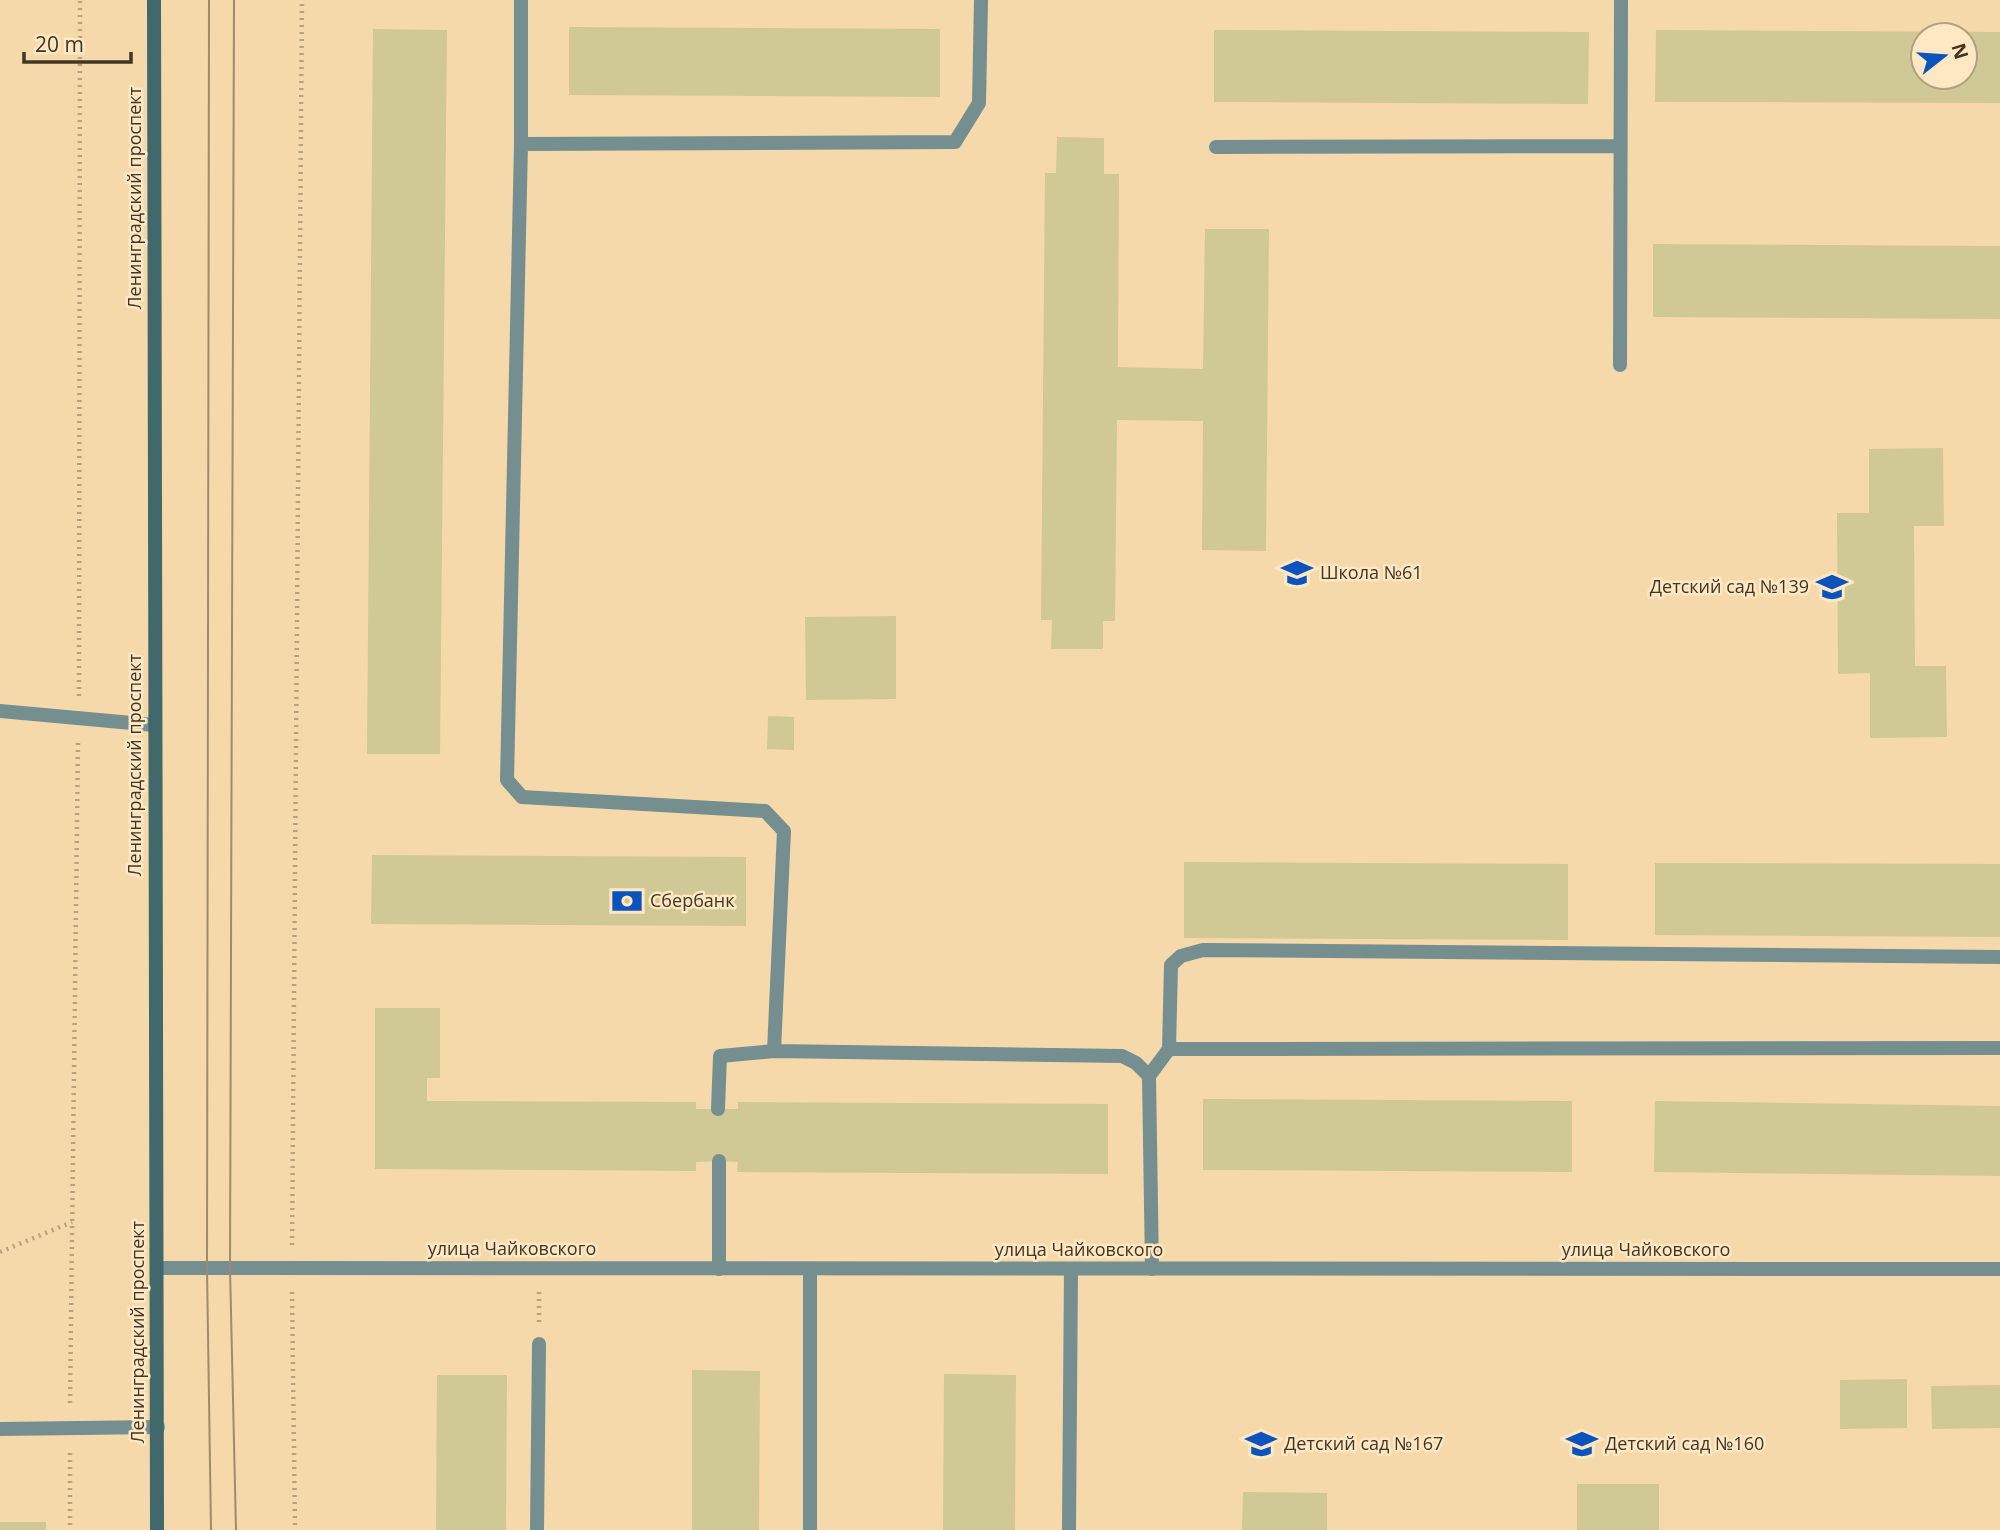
<svg xmlns="http://www.w3.org/2000/svg" width="2000" height="1530" font-family="'Open Sans',sans-serif">
<style>
.building{fill:#d0c895;fill-rule:evenodd}
.lines{fill:none;stroke-linecap:round;stroke-linejoin:round}
.path{stroke:#b7a17c;stroke-width:4.5;stroke-dasharray:2 5;stroke-linecap:butt}
.lane{stroke:#758f90;stroke-width:14}
.street{stroke:#758f90;stroke-width:14}
.secondary{stroke:#41696c;stroke-width:14}
.tram{stroke:#9f8b6b;stroke-width:2}
.labels{text-anchor:middle;stroke-width:5;stroke-linejoin:round;paint-order:stroke}
.street-label{font-size:18px;fill:#413624;stroke:#fee7c3}
.poi-label{font-size:18px;fill:#413624;stroke:#fee7c3;text-anchor:start}
</style>
<rect width="100%" height="100%" fill="#f5d9ab"/>
<!-- building -->
<path class="building" d="M 569,27 L 940,29 L 940,97 L 569,95 Z
M 373,29 L 447,30 L 440,754 L 367,754 Z
M 1214,30 L 1589,32 L 1588,104 L 1214,102 Z
M 1656,30 L 2000,32 L 2000,103 L 1655,102 ZM 1923,35 L 1965,35 L 1965,77 L 1923,77 Z
M 1057,137 L 1104,138 L 1104,174 L 1119,174 L 1118,367 L 1203,369 L 1205,229 L 1269,229 L 1266,551 L 1202,550 L 1203,421 L 1117,420 L 1115,621 L 1103,621 L 1103,649 L 1051,649 L 1052,620 L 1041,620 L 1045,173 L 1056,173 Z
M 1653,244 L 2000,246 L 2000,319 L 1653,317 Z
M 1943,448 L 1944,526 L 1914,526 L 1915,666 L 1946,666 L 1947,737 L 1870,738 L 1870,673 L 1838,674 L 1837,513 L 1869,513 L 1869,449 Z
M 896,616 L 896,699 L 806,700 L 805,617 Z
M 768,716 L 794,717 L 794,750 L 767,749 Z
M 372,855 L 746,857 L 746,926 L 371,924 Z
M 1184,862 L 1568,864 L 1568,940 L 1184,938 Z
M 1655,863 L 2000,864 L 2000,937 L 1655,935 Z
M 375,1008 L 440,1008 L 440,1078 L 427,1078 L 427,1101 L 696,1102 L 696,1109 L 738,1109 L 738,1102 L 1108,1104 L 1108,1174 L 737,1172 L 738,1162 L 719,1161 L 696,1162 L 696,1171 L 375,1169 Z
M 1203,1099 L 1572,1101 L 1572,1172 L 1203,1170 Z
M 1655,1101 L 2000,1106 L 2000,1176 L 1654,1172 Z
M 692,1370 L 760,1371 L 759,1530 L 692,1530 Z
M 944,1374 L 1016,1375 L 1015,1530 L 943,1530 Z
M 437,1375 L 507,1375 L 506,1530 L 436,1530 Z
M 1907,1379 L 1907,1428 L 1840,1429 L 1840,1380 Z
M 2000,1385 L 2000,1428 L 1932,1429 L 1931,1386 Z
M 1577,1484 L 1659,1484 L 1659,1530 L 1577,1530 Z
M 1243,1492 L 1327,1493 L 1327,1530 L 1242,1530 Z
M 0,1522 L 46,1522 L 46,1530 L 0,1530 Z"/>
<g class="lines">
<!-- path -->
<path class="path" d="M 79,696 L 80,0
M 292,1245 L 302,0
M 0,1252 L 72,1222
M 292,1292 L 295,1530
M 539,1322 L 539,1292
M 70,1403 L 78,743
M 70,1453 L 70,1530"/>
<!-- lane -->
<path class="lane" d="M 521,0 L 521,144 L 507,780 L 522,797 L 765,811 L 784,831 L 774,1051 L 1122,1056 L 1136,1063 L 1149,1076 L 1152,1269
M 521,144 L 955,142 L 979,103 L 981,0
M 1216,147 L 1620,146
M 1620,365 L 1621,0
M 0,711 L 154,725
M 1169,1049 L 1171,965 L 1181,956 L 1203,950 L 2000,957
M 1149,1076 L 1169,1049 L 2000,1048
M 718,1109 L 720,1056 L 774,1051
M 719,1269 L 719,1161
M 810,1269 L 810,1530
M 0,1429 L 158,1427
M 537,1530 L 539,1344
M 1069,1530 L 1071,1269"/>
<!-- street -->
<path class="street" d="M 158,1268 L 2000,1269"/>
<!-- secondary -->
<path class="secondary" d="M 154,0 L 157,1530"/>
<!-- tram -->
<path class="tram" d="M 209,0 L 207,1268 L 211,1530
M 234,0 L 230,1268 L 236,1530"/>
</g>
<!-- icons -->
<defs>
<symbol id="school-bare" viewBox="-9 -9 18 18"><path d="M0-5L7-2L0 1L-7-2ZM-4 1L0 2.5L4 1V4Q0 6-4 4Z" fill="#0d53be" stroke="#fee7c3" stroke-width="2.5" paint-order="stroke"/></symbol>
<symbol id="bank-bare" viewBox="-9 -9 18 18"><path d="M-6-4H6V4H-6ZM0-2.3a2.3 2.3 0 1 0 0 4.6a2.3 2.3 0 1 0 0-4.6Z" fill="#0d53be" stroke="#fee7c3" stroke-width="2.5" paint-order="stroke"/></symbol>
</defs>
<g fill-rule="evenodd">
<use href="#school-bare" x="1275" y="551" width="44" height="44"/>
<use href="#school-bare" x="1810" y="565" width="44" height="44"/>
<use href="#bank-bare" x="605" y="879" width="44" height="44"/>
<use href="#school-bare" x="1239" y="1422" width="44" height="44"/>
<use href="#school-bare" x="1560" y="1422" width="44" height="44"/>
</g>
<g class="labels">
<!-- street labels -->
<g class="street-label">
<text transform="translate(135 198) rotate(-90)" y="6">Ленинградский проспект</text>
<text transform="translate(135 765) rotate(-90)" y="6">Ленинградский проспект</text>
<text x="512" y="1255">улица Чайковского</text>
<text x="1079" y="1256">улица Чайковского</text>
<text x="1646" y="1256">улица Чайковского</text>
<text transform="translate(138 1332) rotate(-90)" y="6">Ленинградский проспект</text>
</g>
<!-- poi labels -->
<g class="poi-label">
<text x="1320" y="579">Школа №61</text>
<text x="1809" y="593" text-anchor="end">Детский сад №139</text>
<text x="650" y="907">Сбербанк</text>
<text x="1284" y="1450">Детский сад №167</text>
<text x="1605" y="1450">Детский сад №160</text>
</g>
</g>
<!-- north arrow -->
<g transform="translate(1944 56) rotate(73)"><circle r="33" fill="#fee7c3" stroke="#b2a083" stroke-width="2"/>
<path d="M0-5L12 26L0 18L-12 26Z" fill="#0d53be"/>
<text y="-10" font-size="19" font-weight="bold" text-anchor="middle" fill="#413624">N</text>
</g>
<!-- scale -->
<path d="M24 52v10h107v-10" fill="none" stroke="#413624" stroke-width="3.5"/>
<text x="35" y="52" font-size="21" fill="#413624" stroke="#fee7c3" stroke-width="5" paint-order="stroke">20 m</text>
</svg>
